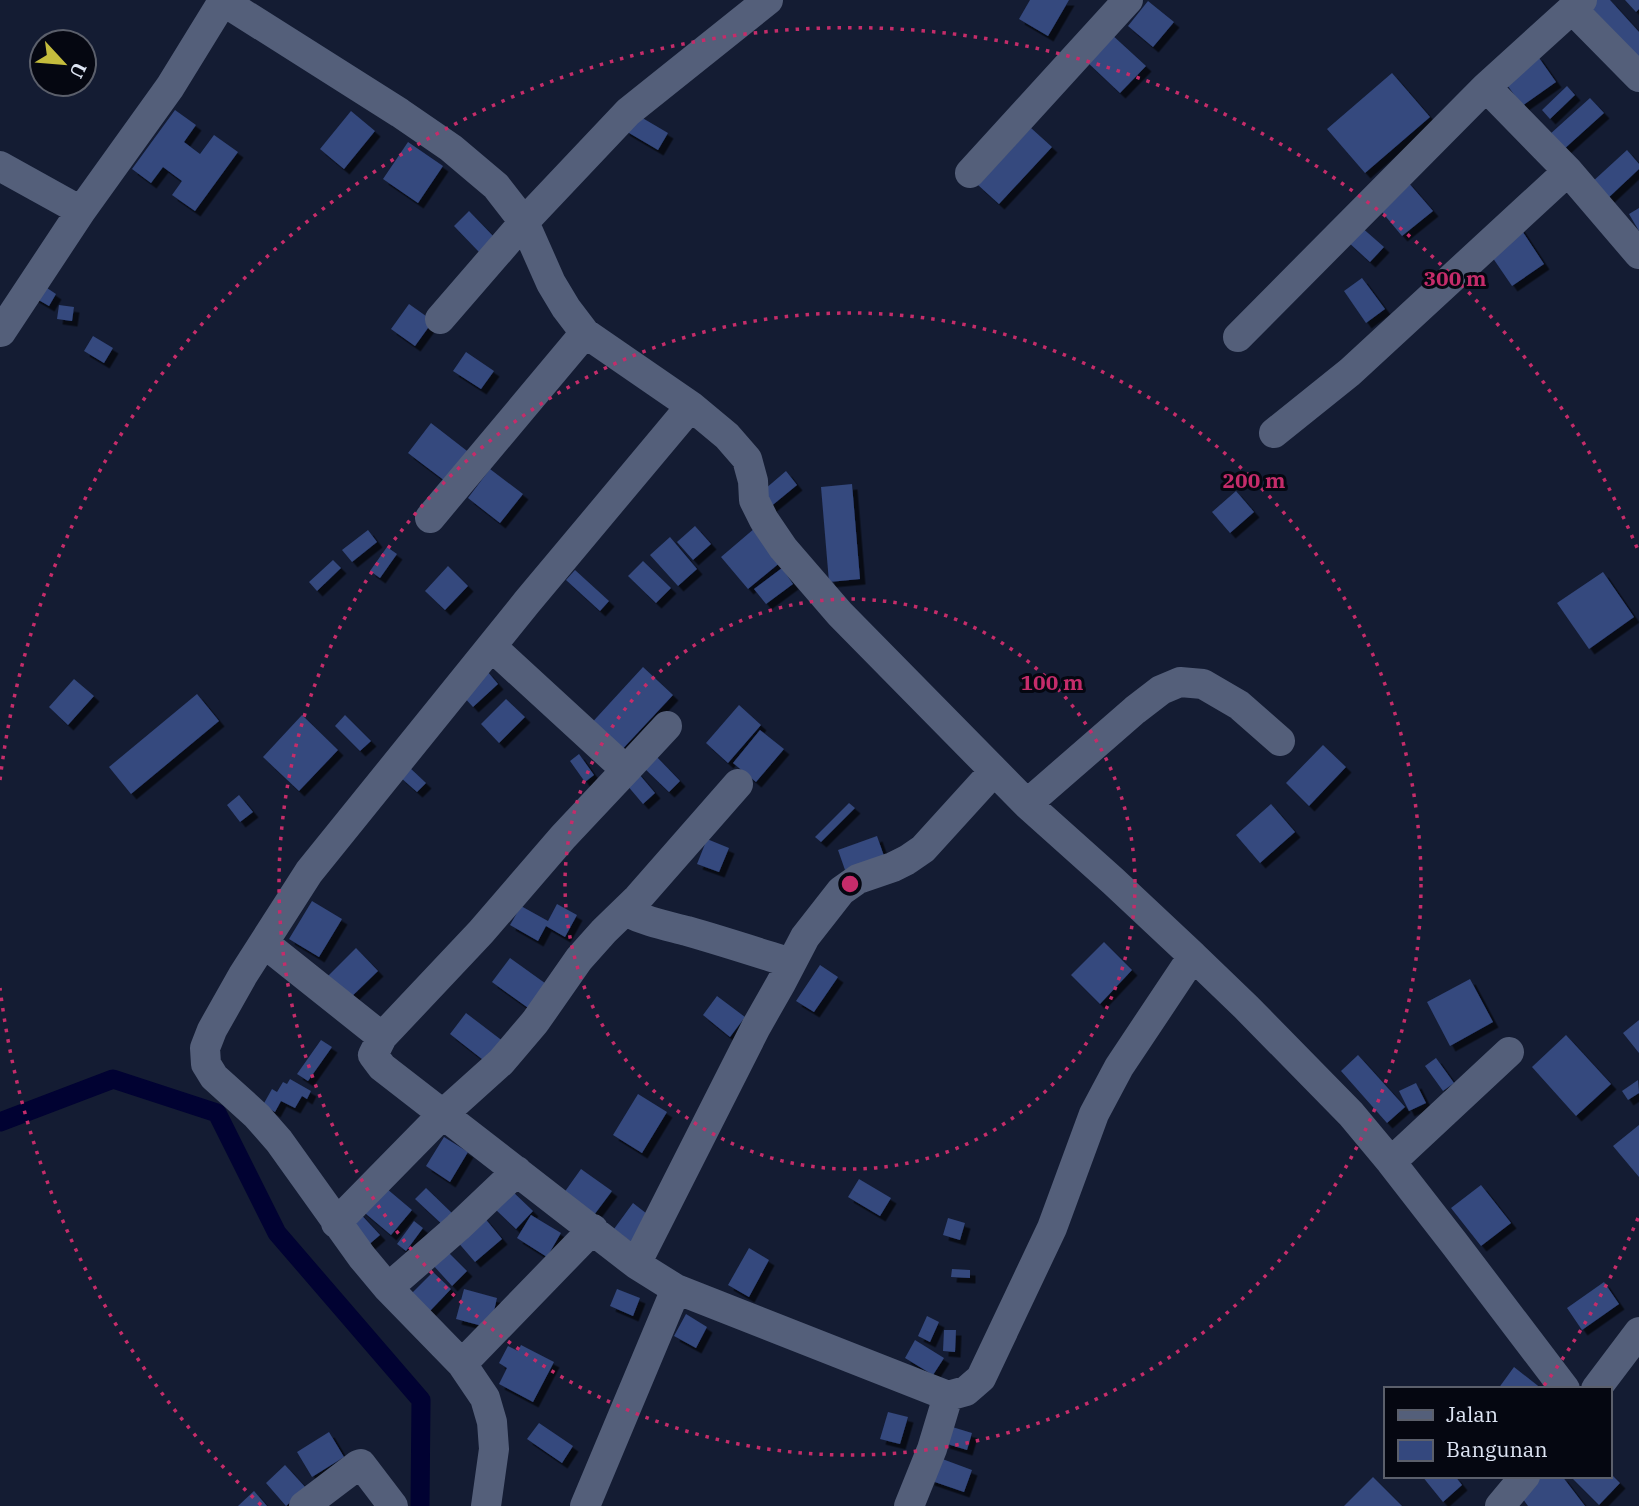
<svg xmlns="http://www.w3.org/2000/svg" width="1639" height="1506" font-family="'IBM Plex Serif',serif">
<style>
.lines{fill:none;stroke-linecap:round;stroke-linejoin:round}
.canal{stroke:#010232;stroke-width:19}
.building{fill:#34487e;filter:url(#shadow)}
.minor{stroke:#545f7a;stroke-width:30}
.ring{fill:none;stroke:#c52c6a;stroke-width:3.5;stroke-dasharray:3.5 7}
.centre{fill:#c52c6a;stroke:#050711;stroke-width:3.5}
.ring-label{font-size:21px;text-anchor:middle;font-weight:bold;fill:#c52c6a;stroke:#050711;stroke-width:6;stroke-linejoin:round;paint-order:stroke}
</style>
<defs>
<filter id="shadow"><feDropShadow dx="5.5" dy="5.5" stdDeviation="0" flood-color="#0009"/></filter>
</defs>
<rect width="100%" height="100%" fill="#141c33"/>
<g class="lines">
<!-- canal -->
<path class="canal" d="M 0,1122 L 113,1079 L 217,1113 L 277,1233 L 421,1400 L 420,1506"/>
</g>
<!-- building -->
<path class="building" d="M 1030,0 L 1069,0 L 1048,36 L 1019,19 Z
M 1591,0 L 1610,0 L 1639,32 L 1639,61 L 1587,4 Z
M 1625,0 L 1639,0 L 1639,9 L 1636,12 Z
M 1148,1 L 1174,22 L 1153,47 L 1128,26 Z
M 1110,33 L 1146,66 L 1120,93 L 1085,60 Z
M 1537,55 L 1556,82 L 1522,106 L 1503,79 Z
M 1392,73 L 1430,117 L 1365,173 L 1327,129 Z
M 1567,86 L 1575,95 L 1550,119 L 1542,110 Z
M 1590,98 L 1604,113 L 1563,150 L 1549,135 Z
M 175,110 L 196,125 L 184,142 L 200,154 L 214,135 L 238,152 L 195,211 L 172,195 L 182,181 L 163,167 L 151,183 L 132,169 Z
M 351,111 L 375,131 L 344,169 L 320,149 Z
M 634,113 L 668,133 L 658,150 L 624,130 Z
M 1031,128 L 1052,147 L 999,204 L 978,185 Z
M 408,142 L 443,166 L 418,203 L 383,179 Z
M 1627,150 L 1639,164 L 1639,169 L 1606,200 L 1591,183 Z
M 1407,181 L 1433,211 L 1402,236 L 1377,206 Z
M 1639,208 L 1639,231 L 1629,214 Z
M 469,211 L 494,237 L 479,252 L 454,226 Z
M 1360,226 L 1384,247 L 1370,262 L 1347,241 Z
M 1519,226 L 1544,264 L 1512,286 L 1486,248 Z
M 1362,278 L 1385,309 L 1366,323 L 1344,291 Z
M 38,282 L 56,294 L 49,306 L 30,295 Z
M 409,304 L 433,321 L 415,346 L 391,329 Z
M 59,305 L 74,307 L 72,321 L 57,319 Z
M 93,336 L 113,348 L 104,363 L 84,351 Z
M 466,352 L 494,371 L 481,389 L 453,371 Z
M 431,423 L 471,454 L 449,484 L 408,453 Z
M 490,469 L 523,494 L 500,523 L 468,498 Z
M 786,471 L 797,485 L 769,508 L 758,495 Z
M 852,484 L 860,579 L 829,582 L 821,487 Z
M 1236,491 L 1254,512 L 1230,533 L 1212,512 Z
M 695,526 L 711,544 L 693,560 L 677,542 Z
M 755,528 L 782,561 L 748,589 L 721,557 Z
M 368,530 L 377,542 L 352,562 L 342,550 Z
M 670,537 L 697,569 L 678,586 L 650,555 Z
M 387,547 L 397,554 L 380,578 L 370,571 Z
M 333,560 L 341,568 L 317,591 L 309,582 Z
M 643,561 L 671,588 L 656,603 L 628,576 Z
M 448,566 L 468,586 L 445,610 L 425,591 Z
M 782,568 L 793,584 L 766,604 L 754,589 Z
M 575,570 L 609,601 L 600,611 L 566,580 Z
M 1603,572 L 1634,617 L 1589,649 L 1557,603 Z
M 643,667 L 673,695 L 616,756 L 587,728 Z
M 487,671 L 498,684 L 473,707 L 462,695 Z
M 74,679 L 94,696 L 68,725 L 49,707 Z
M 197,694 L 219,721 L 131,794 L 109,767 Z
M 506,699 L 525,717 L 499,743 L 481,724 Z
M 739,705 L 761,725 L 728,763 L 706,743 Z
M 302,715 L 338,750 L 299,791 L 263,757 Z
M 345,715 L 371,741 L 360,751 L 335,726 Z
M 760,730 L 784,749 L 756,782 L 733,763 Z
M 1323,745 L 1346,767 L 1309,806 L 1286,783 Z
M 579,754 L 594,775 L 585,782 L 570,761 Z
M 654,754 L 680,781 L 669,792 L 642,766 Z
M 409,767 L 426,783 L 417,792 L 400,777 Z
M 633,767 L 655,793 L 643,804 L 621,778 Z
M 239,795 L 253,812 L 240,822 L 227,805 Z
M 849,803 L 855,808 L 821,842 L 815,837 Z
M 1271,804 L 1295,832 L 1260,863 L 1236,835 Z
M 877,836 L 884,856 L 845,870 L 838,850 Z
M 707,839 L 729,848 L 719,872 L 697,864 Z
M 312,901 L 342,919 L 319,957 L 289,939 Z
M 557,904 L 577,915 L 565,937 L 546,926 L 538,941 L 510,925 L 521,906 L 548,921 Z
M 1104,942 L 1132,970 L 1100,1004 L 1071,975 Z
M 356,948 L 378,971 L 346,1002 L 324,980 Z
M 510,958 L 549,986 L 531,1010 L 492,982 Z
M 820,965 L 838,977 L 814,1012 L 796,1001 Z
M 1470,979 L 1493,1022 L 1450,1046 L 1427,1002 Z
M 717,996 L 745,1017 L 730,1037 L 703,1015 Z
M 466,1013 L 504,1042 L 487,1063 L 450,1034 Z
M 1639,1020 L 1639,1053 L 1623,1033 Z
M 1566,1035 L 1611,1084 L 1576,1116 L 1532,1067 Z
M 321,1040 L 332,1047 L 308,1081 L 297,1074 Z
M 1358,1055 L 1405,1107 L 1387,1123 L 1341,1071 Z
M 1436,1058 L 1454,1083 L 1443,1091 L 1425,1066 Z
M 290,1079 L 311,1091 L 307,1099 L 302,1096 L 295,1108 L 281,1101 L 275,1112 L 263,1105 L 272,1089 L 277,1092 L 283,1082 L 287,1084 Z
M 1638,1080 L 1639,1093 L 1628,1100 L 1622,1091 Z
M 1416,1083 L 1426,1103 L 1409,1111 L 1399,1091 Z
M 638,1094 L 667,1112 L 642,1153 L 613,1135 Z
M 1639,1125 L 1639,1177 L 1613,1146 Z
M 444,1137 L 468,1152 L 450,1182 L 426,1166 Z
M 581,1169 L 612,1191 L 591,1219 L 561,1197 Z
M 859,1179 L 891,1198 L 880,1216 L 848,1197 Z
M 380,1183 L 412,1210 L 391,1235 L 359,1208 Z
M 1481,1185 L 1511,1223 L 1481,1246 L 1451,1208 Z
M 426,1188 L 455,1216 L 445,1227 L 415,1199 Z
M 511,1190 L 533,1211 L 516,1229 L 494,1208 Z
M 633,1203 L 651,1217 L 633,1243 L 614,1229 Z
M 355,1208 L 380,1235 L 366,1247 L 342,1220 Z
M 531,1215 L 561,1233 L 547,1257 L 517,1238 Z
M 483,1216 L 502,1239 L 475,1262 L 456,1240 Z
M 948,1218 L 965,1223 L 960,1240 L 943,1235 Z
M 414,1221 L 423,1228 L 406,1251 L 397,1244 Z
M 749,1248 L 769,1260 L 749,1297 L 728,1285 Z
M 447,1251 L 467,1271 L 452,1286 L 433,1265 Z
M 952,1269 L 970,1270 L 970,1278 L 951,1277 Z
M 433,1272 L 451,1289 L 430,1311 L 412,1293 Z
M 1604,1282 L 1619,1304 L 1582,1330 L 1567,1308 Z
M 464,1289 L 497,1298 L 490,1328 L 456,1319 Z
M 617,1289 L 640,1298 L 633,1316 L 610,1306 Z
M 686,1314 L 707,1327 L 696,1348 L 674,1336 Z
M 927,1316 L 939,1322 L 930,1342 L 918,1336 Z
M 944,1330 L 956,1330 L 955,1352 L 943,1351 Z
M 915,1340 L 944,1358 L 933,1375 L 905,1358 Z
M 521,1345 L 554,1362 L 533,1402 L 499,1384 L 507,1368 L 499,1363 L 508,1346 L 518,1351 Z
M 1514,1367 L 1542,1389 L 1498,1389 Z
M 888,1412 L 908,1417 L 900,1444 L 880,1439 Z
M 539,1423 L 573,1446 L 562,1463 L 527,1439 Z
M 949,1426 L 972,1433 L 967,1450 L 944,1443 Z
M 329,1432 L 344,1457 L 312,1477 L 297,1452 Z
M 937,1457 L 972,1470 L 964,1492 L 929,1480 Z
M 285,1465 L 306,1488 L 286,1506 L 266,1483 Z
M 1609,1472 L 1620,1483 L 1599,1505 L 1570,1476 L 1609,1476 Z
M 1422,1476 L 1455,1476 L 1462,1485 L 1443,1502 Z
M 1536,1476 L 1562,1476 L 1585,1506 L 1528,1506 L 1517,1491 Z
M 1373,1477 L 1402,1506 L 1344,1506 Z
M 254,1491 L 267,1506 L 238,1506 Z"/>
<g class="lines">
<!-- minor -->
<path class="minor" d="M 224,0 L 223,1 L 400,113 L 451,148 L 496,186 L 524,222 L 551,283 L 566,308 L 585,333 L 691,406 L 527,602 L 309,872 L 243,975 L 212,1030 L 205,1048 L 206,1064 L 214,1077 L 257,1116 L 279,1141 L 362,1257 L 388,1288 L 462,1364 L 485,1398 L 492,1422 L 494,1449 L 486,1506
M 1582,0 L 1486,87 L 1568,171 L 1639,254
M 1572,9 L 1639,77
M 0,166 L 81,211
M 970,173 L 1128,0
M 440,319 L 524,222 L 628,112 L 768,0
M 0,331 L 1,332 L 81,211 L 170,87 L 223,1
M 1238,337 L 1486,87
M 1274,433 L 1350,372 L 1568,171
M 430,518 L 585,333
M 492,647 L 626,770 L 563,837 L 481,932 L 382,1037 L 373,1055 L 382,1067 L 636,1264
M 626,770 L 667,726
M 1027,804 L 1135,710 L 1161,690 L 1180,682 L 1203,684 L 1239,705 L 1280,741
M 625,911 C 647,922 664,925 687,931 C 722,941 756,952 791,963
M 264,943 L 382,1037
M 1193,956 L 1246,1007 L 1351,1114 L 1391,1162 L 1454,1243 L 1565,1389
M 1391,1162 L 1509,1052
M 336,1223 L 442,1115 L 501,1062 L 535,1022 L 579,959 L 604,931 L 638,898 L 738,784
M 388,1288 L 458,1227 L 517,1171
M 676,1289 L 636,1264 L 756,1027 L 781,983 L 805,937 L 841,891 L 858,879 L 893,867 L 907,860 L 923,849 L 994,771
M 462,1364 L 593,1229
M 1596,1389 L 1639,1332
M 304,1506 L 358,1465 L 361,1464 L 393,1506
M 585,1506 L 676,1289 L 948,1396 L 966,1391 L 981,1378 L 1052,1228 L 1094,1114 L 1119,1067 L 1193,956 L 1113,881 L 1027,804 L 840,614 L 783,548 L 764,520 L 754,500 L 753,481 L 747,459 L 727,436 L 691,406
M 909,1506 L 932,1449 L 948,1396
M 1500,1506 L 1525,1476"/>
</g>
<!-- distance rings -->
<g class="ring">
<circle cx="850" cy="884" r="285"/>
<circle cx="850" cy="884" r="571"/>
<path d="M1638 1218A856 856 0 0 1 1543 1387M261 1505A856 856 0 0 1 0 988M0 780A856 856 0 0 1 1638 550"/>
</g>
<circle cx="850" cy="884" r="10" class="centre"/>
<g class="ring-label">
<text x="1455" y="286">300 m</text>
<text x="1254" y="488">200 m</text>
<text x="1052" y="690">100 m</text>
</g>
<!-- legend -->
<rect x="1384" y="1387" width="228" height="91" fill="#050711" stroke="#5b5f6b" stroke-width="2"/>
<rect x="1398" y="1410" width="35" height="10" fill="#545f7a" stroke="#5b5f6b" stroke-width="2"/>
<text x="1446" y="1422" font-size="21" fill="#dde4f3">Jalan</text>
<rect x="1398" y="1440" width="35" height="21" fill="#34487e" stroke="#5b5f6b" stroke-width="2"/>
<text x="1446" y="1457" font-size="21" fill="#dde4f3">Bangunan</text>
<!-- north arrow -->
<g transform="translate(63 63) rotate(116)"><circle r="33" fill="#050711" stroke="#5b5f6b" stroke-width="2"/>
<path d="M0-5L12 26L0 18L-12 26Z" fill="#c4bc3d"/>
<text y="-10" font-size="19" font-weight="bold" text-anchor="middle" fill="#dde4f3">U</text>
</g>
</svg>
